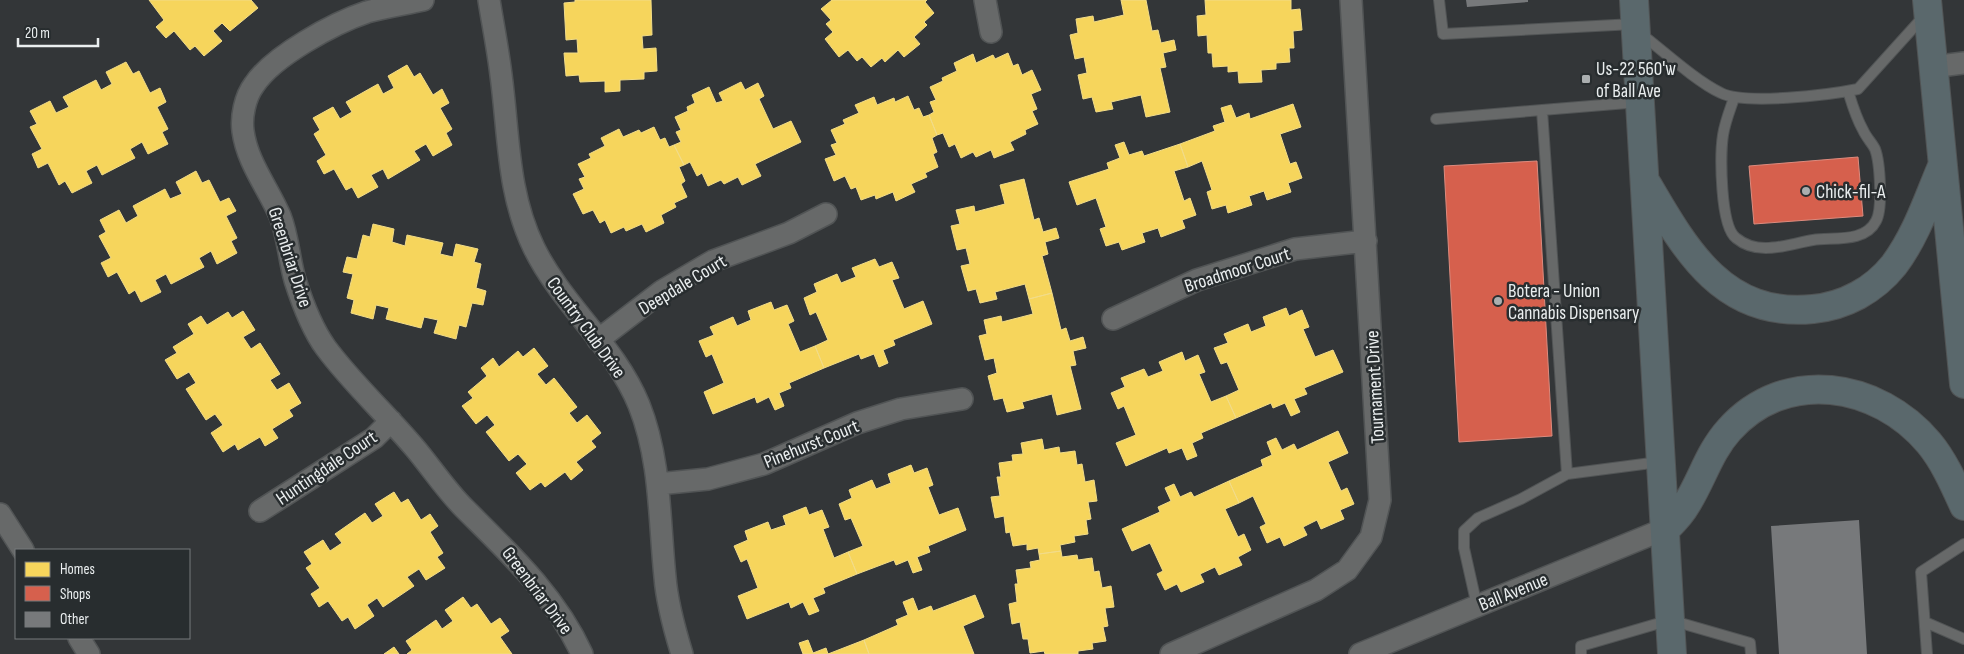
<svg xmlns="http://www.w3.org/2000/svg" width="1964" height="654" font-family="'Sofia Sans Condensed',sans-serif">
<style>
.homes{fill:#f6d55c;stroke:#f2dc88}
.shops{fill:#d6604d;stroke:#dc8b7e}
.building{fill:#77797b}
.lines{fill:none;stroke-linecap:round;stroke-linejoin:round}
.service-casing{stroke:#515455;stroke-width:12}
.minor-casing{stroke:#515455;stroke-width:24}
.trunk-casing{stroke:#515455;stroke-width:30}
.service{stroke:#676969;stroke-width:10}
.minor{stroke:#676969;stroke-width:21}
.trunk{stroke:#5a686c;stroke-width:28}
.poi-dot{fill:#aaaeaf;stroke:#282d2f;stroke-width:2}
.labels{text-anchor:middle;stroke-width:5;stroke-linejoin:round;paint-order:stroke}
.poi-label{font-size:19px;fill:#eaeeef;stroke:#282d2f;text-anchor:start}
.street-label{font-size:19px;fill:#eaeeef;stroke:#282d2f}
</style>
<rect width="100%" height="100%" fill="#333638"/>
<!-- homes -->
<path class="homes" d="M 149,0 L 251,0 L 258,8 L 230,31 L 222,23 L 213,31 L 222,41 L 204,56 L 195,46 L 190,50 L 174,31 L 166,38 L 156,27 L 164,20 Z
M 575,0 L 651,0 L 652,35 L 642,36 L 643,49 L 656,48 L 657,71 L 644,72 L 644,79 L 620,80 L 620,91 L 605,92 L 605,81 L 580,82 L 579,75 L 566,76 L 564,53 L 578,53 L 577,39 L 566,40 L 564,3 L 575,2 Z
M 832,0 L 927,0 L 925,2 L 934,13 L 924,22 L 927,25 L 914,37 L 920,44 L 904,57 L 898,50 L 885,62 L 882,58 L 871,67 L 862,57 L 857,61 L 848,50 L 839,57 L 825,39 L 833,32 L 826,24 L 831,20 L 821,9 Z
M 1121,0 L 1146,0 L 1152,31 L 1158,30 L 1161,43 L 1174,40 L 1176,50 L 1163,53 L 1166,67 L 1160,68 L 1170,112 L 1146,117 L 1141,95 L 1111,102 L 1113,109 L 1096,112 L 1092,97 L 1083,99 L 1078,75 L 1087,73 L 1084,57 L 1075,59 L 1070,35 L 1078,33 L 1076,19 L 1093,16 L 1094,22 L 1124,15 Z
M 1205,0 L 1291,0 L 1291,10 L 1300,9 L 1302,30 L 1293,31 L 1294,48 L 1289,48 L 1290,62 L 1276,63 L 1276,69 L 1261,70 L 1262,82 L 1239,83 L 1238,71 L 1228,72 L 1228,66 L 1213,67 L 1212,53 L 1208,53 L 1207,35 L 1198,36 L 1197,16 L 1206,15 Z
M 1008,53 L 1013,66 L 1018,64 L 1022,75 L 1032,70 L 1041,90 L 1031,94 L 1037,109 L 1032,111 L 1038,124 L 1025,130 L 1026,134 L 1010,142 L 1014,150 L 994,158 L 991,150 L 976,157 L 973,152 L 961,158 L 955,144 L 949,147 L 943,133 L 937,135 L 929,115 L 934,112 L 930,102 L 936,100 L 930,87 L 943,81 L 942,78 L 957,71 L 954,63 L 973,54 L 976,63 L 993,55 L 995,59 Z
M 126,62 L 133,74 L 139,71 L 150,93 L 160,88 L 166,102 L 157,107 L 168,129 L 162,132 L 168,144 L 148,154 L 142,142 L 130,149 L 135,158 L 102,175 L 97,165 L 86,171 L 92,183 L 72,193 L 65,181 L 59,185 L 48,163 L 38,168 L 32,154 L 42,149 L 30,127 L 37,124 L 30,111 L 50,101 L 56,113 L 69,107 L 63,97 L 96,80 L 101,90 L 112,84 L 106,72 Z
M 407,65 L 414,77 L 420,73 L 433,95 L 442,89 L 449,103 L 440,108 L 452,129 L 446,133 L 452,145 L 433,156 L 426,144 L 414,151 L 420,160 L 388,179 L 383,169 L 371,175 L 378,187 L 358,198 L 352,187 L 346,190 L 334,169 L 324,174 L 317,161 L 326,155 L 314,134 L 320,130 L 313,118 L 333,107 L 340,119 L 352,112 L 346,102 L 378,84 L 383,94 L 394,88 L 388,76 Z
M 741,82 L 745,90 L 758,83 L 764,96 L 759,99 L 773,129 L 791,121 L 801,142 L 755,164 L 761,176 L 742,185 L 738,177 L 724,184 L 721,180 L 708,186 L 702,173 L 697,176 L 690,162 L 684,165 L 674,145 L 681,142 L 676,132 L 681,130 L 675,117 L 688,111 L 687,107 L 695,103 L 692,95 L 709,87 L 716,103 L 723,101 L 719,93 Z
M 908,96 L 914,110 L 919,108 L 923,117 L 929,115 L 937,135 L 932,138 L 937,152 L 933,154 L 938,167 L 925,173 L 927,177 L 911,184 L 915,192 L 896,201 L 893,192 L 876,199 L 875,195 L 861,200 L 856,187 L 851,189 L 845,176 L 834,181 L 825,159 L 836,155 L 831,145 L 837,143 L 831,130 L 845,124 L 843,120 L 859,113 L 855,105 L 874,97 L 877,105 L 894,98 L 895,102 Z
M 1293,104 L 1301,127 L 1280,134 L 1290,164 L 1296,162 L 1302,178 L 1288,183 L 1291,192 L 1267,200 L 1264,191 L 1249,196 L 1252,205 L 1228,213 L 1226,205 L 1212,209 L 1207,192 L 1212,190 L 1202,161 L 1188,167 L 1180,144 L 1215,131 L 1213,126 L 1225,122 L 1221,108 L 1231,105 L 1236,118 L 1249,113 L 1250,119 Z
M 654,127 L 660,140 L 665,138 L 669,147 L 674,145 L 684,165 L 679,167 L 685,181 L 681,184 L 687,197 L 674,203 L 676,207 L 661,215 L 664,223 L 646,232 L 642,224 L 626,231 L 624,227 L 611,233 L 605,220 L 600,223 L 593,210 L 583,214 L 573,194 L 584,189 L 579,179 L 585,177 L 578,164 L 591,158 L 589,154 L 605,146 L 601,138 L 619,129 L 623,137 L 639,130 L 641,133 Z
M 1124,142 L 1129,155 L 1142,151 L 1144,156 L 1180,144 L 1188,167 L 1174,171 L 1184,201 L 1190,198 L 1196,215 L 1182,220 L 1185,228 L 1161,237 L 1158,228 L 1142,233 L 1145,242 L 1122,250 L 1119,242 L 1106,246 L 1100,229 L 1106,227 L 1096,198 L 1077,205 L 1069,182 L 1109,169 L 1107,163 L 1120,158 L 1115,145 Z
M 196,171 L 202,183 L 209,180 L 220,202 L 229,198 L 236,211 L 226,216 L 237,238 L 231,241 L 237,253 L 217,264 L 211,251 L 199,258 L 204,267 L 171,284 L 166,274 L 155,280 L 161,292 L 141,302 L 135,290 L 129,294 L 117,272 L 108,277 L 101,263 L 111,258 L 99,236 L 106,232 L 100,220 L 119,210 L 126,223 L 138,216 L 133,206 L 165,189 L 170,199 L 182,194 L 176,182 Z
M 1024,179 L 1034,220 L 1039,218 L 1043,232 L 1056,228 L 1059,238 L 1045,242 L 1048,254 L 1042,256 L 1052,293 L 1029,299 L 1025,284 L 995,292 L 997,299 L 980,303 L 976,289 L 968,291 L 961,266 L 970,264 L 966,248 L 957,250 L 951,226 L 960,224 L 956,210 L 974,206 L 975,212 L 1005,204 L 1000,185 Z
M 373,224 L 394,229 L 392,242 L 405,246 L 407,235 L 443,243 L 440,254 L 453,257 L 456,244 L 478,249 L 474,262 L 481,264 L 476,288 L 486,291 L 483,305 L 472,303 L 466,327 L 459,325 L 456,339 L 434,333 L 438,320 L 424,317 L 421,328 L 386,319 L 389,308 L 376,305 L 373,319 L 351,313 L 354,300 L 347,298 L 353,274 L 343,272 L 347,257 L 357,259 L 363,235 L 370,237 Z
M 875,259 L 879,267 L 892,262 L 899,278 L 892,280 L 904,309 L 923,301 L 932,324 L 893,340 L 895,345 L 883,350 L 888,363 L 879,367 L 874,354 L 861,359 L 859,354 L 824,368 L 815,346 L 828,340 L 816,312 L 810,315 L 804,298 L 817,292 L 814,284 L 837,274 L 841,283 L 856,277 L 852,268 Z
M 1052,293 L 1061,330 L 1066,328 L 1070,341 L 1083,337 L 1086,348 L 1073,351 L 1076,365 L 1070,366 L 1081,409 L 1057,415 L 1052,394 L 1022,402 L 1024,408 L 1007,412 L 1003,398 L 994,400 L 988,376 L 997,373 L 994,358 L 985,360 L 979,336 L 987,334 L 984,320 L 1001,316 L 1002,322 L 1033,314 L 1029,299 Z
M 771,302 L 774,310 L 787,305 L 794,321 L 788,324 L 800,352 L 815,346 L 824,368 L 789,383 L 791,388 L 779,393 L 784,406 L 775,410 L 769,397 L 757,403 L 755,397 L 713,414 L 704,392 L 724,383 L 712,354 L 706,357 L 699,341 L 714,335 L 710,327 L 733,317 L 737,326 L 751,320 L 748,311 Z
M 1286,308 L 1289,316 L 1302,310 L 1309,327 L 1303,329 L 1315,357 L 1333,350 L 1343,372 L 1304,388 L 1307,394 L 1294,399 L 1300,412 L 1291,416 L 1285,403 L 1273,408 L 1271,403 L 1236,418 L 1226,396 L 1239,390 L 1227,362 L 1221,364 L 1214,348 L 1228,343 L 1224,334 L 1248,324 L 1251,332 L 1266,326 L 1263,317 Z
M 243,311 L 255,330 L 243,337 L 251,349 L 260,343 L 280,374 L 270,380 L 277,390 L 289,383 L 301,403 L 289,410 L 293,416 L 272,429 L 278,438 L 265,446 L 260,437 L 238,450 L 235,444 L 223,452 L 211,433 L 223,425 L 215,414 L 206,420 L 186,389 L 196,383 L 189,372 L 177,379 L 165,360 L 177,353 L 173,347 L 194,334 L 188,324 L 201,316 L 207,325 L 228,312 L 232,318 Z
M 534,348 L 548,366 L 537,374 L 546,385 L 554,378 L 577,407 L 569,413 L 577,423 L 587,415 L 601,433 L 591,441 L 596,447 L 576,462 L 583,470 L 571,480 L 565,472 L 545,487 L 541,482 L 530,490 L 516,473 L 527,464 L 518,454 L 509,461 L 486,432 L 495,425 L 487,415 L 476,424 L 462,406 L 473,398 L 468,392 L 487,376 L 481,368 L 493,358 L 499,367 L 518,351 L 523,357 Z
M 1182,352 L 1185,361 L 1198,355 L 1205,372 L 1199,374 L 1211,402 L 1226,396 L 1236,418 L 1201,433 L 1203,438 L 1192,443 L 1197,456 L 1187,460 L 1182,448 L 1169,453 L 1167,448 L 1126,466 L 1116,443 L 1136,435 L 1124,406 L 1118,409 L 1111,393 L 1125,387 L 1121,378 L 1144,369 L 1148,377 L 1163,371 L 1159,362 Z
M 1338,431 L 1348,453 L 1328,462 L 1341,491 L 1347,488 L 1354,504 L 1340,510 L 1344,519 L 1321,529 L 1317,520 L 1303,527 L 1307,535 L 1284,546 L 1280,537 L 1267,543 L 1260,527 L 1266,524 L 1253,496 L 1239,503 L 1229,481 L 1263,466 L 1261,460 L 1272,455 L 1267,442 L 1276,438 L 1282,450 L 1294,444 L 1297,450 Z
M 1042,439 L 1044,450 L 1059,447 L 1060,453 L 1075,451 L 1077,465 L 1082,464 L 1085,482 L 1094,480 L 1097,501 L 1088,502 L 1091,519 L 1086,520 L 1088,534 L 1074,536 L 1075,542 L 1060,545 L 1061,551 L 1039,554 L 1038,548 L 1027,550 L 1027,544 L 1013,546 L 1010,532 L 1006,533 L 1004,516 L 995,518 L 991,497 L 1000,496 L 997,477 L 1001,477 L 999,463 L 1013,461 L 1012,455 L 1023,454 L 1021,443 Z
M 911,465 L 914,473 L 927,468 L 933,485 L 928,487 L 939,515 L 958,508 L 966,530 L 928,546 L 930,552 L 917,557 L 922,570 L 913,573 L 908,560 L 896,565 L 894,560 L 857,574 L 848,552 L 863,546 L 851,518 L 845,520 L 839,504 L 852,498 L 849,490 L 872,480 L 876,489 L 891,483 L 888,474 Z
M 1229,481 L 1239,503 L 1225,509 L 1238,537 L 1244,534 L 1251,550 L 1238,557 L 1242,565 L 1219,575 L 1215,567 L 1200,574 L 1204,582 L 1181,592 L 1177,584 L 1165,590 L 1157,574 L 1163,571 L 1150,543 L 1132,551 L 1122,529 L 1160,512 L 1158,507 L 1171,501 L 1165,488 L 1174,484 L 1180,497 L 1191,492 L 1194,497 Z
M 394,492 L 401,503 L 408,499 L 421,520 L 430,514 L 438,526 L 430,532 L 443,553 L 437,557 L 445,568 L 426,580 L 419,569 L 407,577 L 414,586 L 383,607 L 377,598 L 367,605 L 374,616 L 355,629 L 348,617 L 342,621 L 328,601 L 319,607 L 311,594 L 320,588 L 306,568 L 312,564 L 304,552 L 323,540 L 330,551 L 342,543 L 335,534 L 365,513 L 372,523 L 383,516 L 375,504 Z
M 806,507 L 809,515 L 822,510 L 829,527 L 823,529 L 834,558 L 848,552 L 857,574 L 823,588 L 825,593 L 813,598 L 819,611 L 809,615 L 803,602 L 791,608 L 789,602 L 747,619 L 738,596 L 758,588 L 747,559 L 741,562 L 734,546 L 748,540 L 745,531 L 768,522 L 771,530 L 786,525 L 783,516 Z
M 1061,551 L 1062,557 L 1077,555 L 1078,560 L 1092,558 L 1094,572 L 1099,571 L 1102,588 L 1111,586 L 1114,607 L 1105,608 L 1108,626 L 1103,627 L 1106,641 L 1092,643 L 1093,649 L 1078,651 L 1078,654 L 1045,654 L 1044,651 L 1030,653 L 1028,639 L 1023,639 L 1020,622 L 1012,624 L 1009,604 L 1017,602 L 1015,584 L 1018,584 L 1016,570 L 1031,568 L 1030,562 L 1040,560 L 1039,554 Z
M 975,595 L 984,617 L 963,626 L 974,654 L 869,654 L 864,640 L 898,625 L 896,620 L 908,615 L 903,602 L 913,598 L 918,611 L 931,606 L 933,611 Z
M 463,597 L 471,608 L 477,604 L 491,624 L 500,618 L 509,631 L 500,637 L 512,654 L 407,654 L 412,650 L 406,641 L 436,620 L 442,629 L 453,621 L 445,610 Z
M 808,640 L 813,653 L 826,648 L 828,654 L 864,640 L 869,654 L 803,654 L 799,643 Z
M 394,647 L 399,654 L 384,654 Z"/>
<!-- shops -->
<path class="shops" d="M 1858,157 L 1863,216 L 1754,224 L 1749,166 Z
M 1537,161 L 1552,436 L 1459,442 L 1444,166 Z"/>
<!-- building -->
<path class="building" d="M 1466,0 L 1528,0 L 1528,2 L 1467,7 Z
M 1859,520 L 1867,654 L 1779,654 L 1771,526 Z"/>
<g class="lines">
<defs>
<path id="service" d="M 1439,0 L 1443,34 L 1634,24
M 1640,33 C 1662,50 1697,82 1721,93 C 1745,105 1829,95 1858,89 L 1924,16
M 1734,98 C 1730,110 1725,122 1723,135 C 1720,154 1720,226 1736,238 C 1759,257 1788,244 1813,240 C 1833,237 1865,243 1876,221 C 1883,209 1880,162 1875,149 C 1872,143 1866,137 1863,130 C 1856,118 1852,104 1848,91
M 1640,102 L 1542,110 L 1567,474 L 1659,462
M 1436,119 L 1542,110
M 1477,606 L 1464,548 L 1464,531 L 1478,518 L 1521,499 L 1567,474
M 1925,622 L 1964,639
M 1581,654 L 1581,646 L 1670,620 L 1750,643 L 1751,654
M 1927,654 L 1921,572 L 1964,544"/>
<path id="minor" d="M 423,0 C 405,4 385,7 367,12 C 334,23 273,56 254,85 C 245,97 241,117 243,131 C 247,162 268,188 280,216 C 288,236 289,259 295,280 C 302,302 312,329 326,348 C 352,383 385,413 414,447 C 431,467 445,489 464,508 C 508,552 555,595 582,654
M 489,0 C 493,25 498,50 501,75 C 509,134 507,193 534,248 C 562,305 615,346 639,405 C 661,460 659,519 665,577 C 667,603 674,628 682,654
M 985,0 L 991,32
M 1932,67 L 1964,63
M 1113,319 L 1197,280 L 1295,249 L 1366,241
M 598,340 L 662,291 L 713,261 L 789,233 L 826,214
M 658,484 L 708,479 L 764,464 L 857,423 L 901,409 L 962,399
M 260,511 L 374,438 L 391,421
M 0,514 L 23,550
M 79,638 L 89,654
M 1171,654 L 1316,590 L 1347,570 L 1371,537 L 1380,500 L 1351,0
M 1360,654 L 1667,528"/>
<path id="trunk" d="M 1634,0 L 1672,654
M 1927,0 L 1964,384
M 1647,184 C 1686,251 1724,318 1813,309 C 1845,306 1874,290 1894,265 C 1916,236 1928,199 1942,166
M 1667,528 C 1674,521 1681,514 1686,505 C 1702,480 1709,452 1729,430 C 1785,367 1878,382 1929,443 C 1944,461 1954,484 1964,506"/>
</defs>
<!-- service casing -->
<use href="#service" class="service-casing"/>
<!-- minor casing -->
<use href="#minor" class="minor-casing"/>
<!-- trunk casing -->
<use href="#trunk" class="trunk-casing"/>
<!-- service -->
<use href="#service" class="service"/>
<!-- minor -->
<use href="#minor" class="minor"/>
<!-- trunk -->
<use href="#trunk" class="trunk"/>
</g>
<!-- markers -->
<g class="poi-dot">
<rect x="1581" y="74" width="10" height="10" rx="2.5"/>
<circle cx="1806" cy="191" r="5"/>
<circle cx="1498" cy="301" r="5"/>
</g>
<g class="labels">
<!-- poi labels -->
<g class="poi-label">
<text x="1596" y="75">Us-22 560'w<tspan x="1596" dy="22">of Ball Ave</tspan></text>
<text x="1816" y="198">Chick-fil-A</text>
<text x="1508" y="297">Botera - Union<tspan x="1508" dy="22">Cannabis Dispensary</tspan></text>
</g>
<!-- street labels -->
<g class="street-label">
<text transform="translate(291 257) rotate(72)" y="7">Greenbriar Drive</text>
<text transform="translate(1237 269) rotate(-18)" y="7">Broadmoor Court</text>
<text transform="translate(682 284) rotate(-31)" y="7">Deepdale Court</text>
<text transform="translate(587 327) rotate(54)" y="7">Country Club Drive</text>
<text transform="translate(1374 387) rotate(-93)" y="7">Tournament Drive</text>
<text transform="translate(811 443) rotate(-22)" y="7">Pinehurst Court</text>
<text transform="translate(326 467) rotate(-34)" y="7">Huntingdale Court</text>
<text transform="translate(538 590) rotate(53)" y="7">Greenbriar Drive</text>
<text transform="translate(1513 591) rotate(-22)" y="7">Ball Avenue</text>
</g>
</g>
<!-- legend -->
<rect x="15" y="549" width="175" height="90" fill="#282d2f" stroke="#767a7c"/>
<rect x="25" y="562" width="25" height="15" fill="#f6d55c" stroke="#767a7c"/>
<text x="60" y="574" font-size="15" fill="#eaeeef">Homes</text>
<rect x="25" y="586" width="25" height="15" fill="#d6604d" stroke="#767a7c"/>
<text x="60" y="599" font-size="15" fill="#eaeeef">Shops</text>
<rect x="25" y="612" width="25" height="15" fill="#77797b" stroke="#767a7c"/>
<text x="60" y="624" font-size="15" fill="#eaeeef">Other</text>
<!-- scale -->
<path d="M18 38v8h80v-8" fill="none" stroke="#eaeeef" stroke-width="2.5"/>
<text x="25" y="38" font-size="15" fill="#eaeeef" stroke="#282d2f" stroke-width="4" paint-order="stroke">20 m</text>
</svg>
